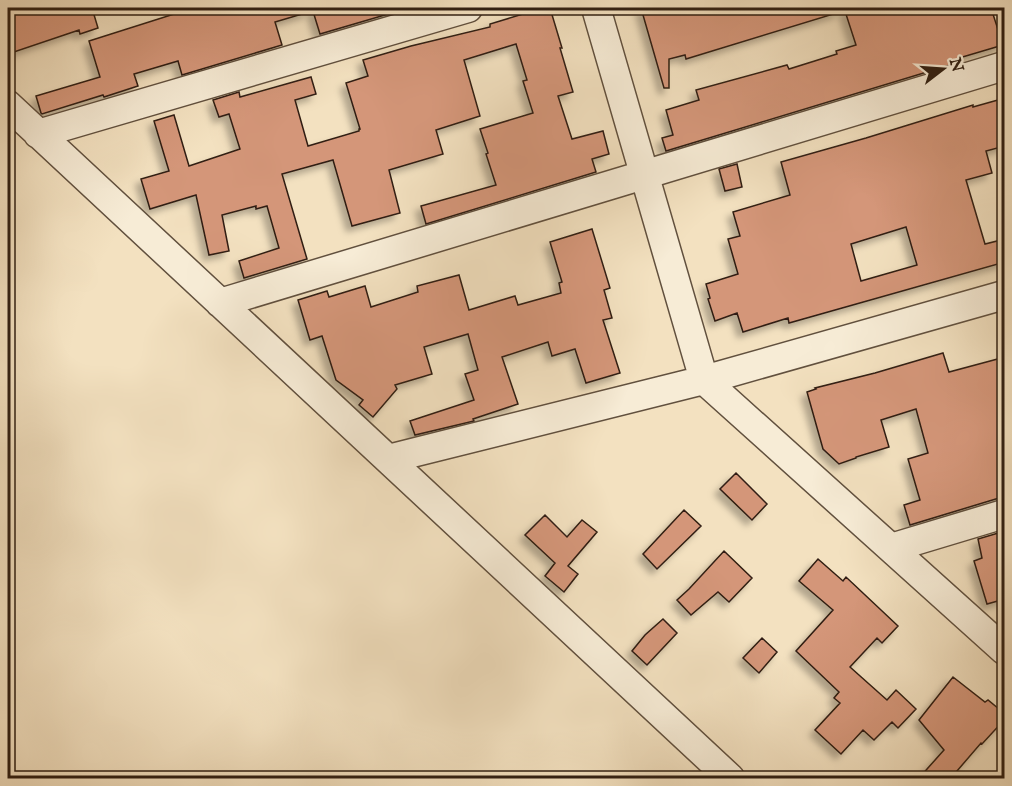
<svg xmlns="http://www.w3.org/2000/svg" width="1012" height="786" font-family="'IM FELL English',serif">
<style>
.building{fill:#d49679;stroke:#301f12;stroke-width:1.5;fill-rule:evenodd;filter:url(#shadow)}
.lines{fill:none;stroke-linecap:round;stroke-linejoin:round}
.minor-casing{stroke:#61503e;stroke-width:31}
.minor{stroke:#f7ecd6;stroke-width:28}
</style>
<defs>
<filter id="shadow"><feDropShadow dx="-5.5" dy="5.5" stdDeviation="3" flood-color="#0004"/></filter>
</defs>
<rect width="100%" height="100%" fill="#f3e1c0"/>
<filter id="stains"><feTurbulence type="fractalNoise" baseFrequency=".00333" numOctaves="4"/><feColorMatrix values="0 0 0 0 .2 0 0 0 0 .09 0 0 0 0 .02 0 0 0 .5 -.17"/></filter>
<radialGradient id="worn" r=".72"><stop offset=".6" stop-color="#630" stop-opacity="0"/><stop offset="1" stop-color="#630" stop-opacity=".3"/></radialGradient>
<!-- building -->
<path class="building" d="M 23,8 L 92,8 L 98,28 L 80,34 L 79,30 L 8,54 L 8,12 Z
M 193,8 L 308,8 L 309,12 L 275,22 L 282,45 L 182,75 L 178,61 L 134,74 L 138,86 L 104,97 L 103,95 L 42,114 L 41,113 L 36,96 L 100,77 L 89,41 Z
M 312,8 L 402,8 L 402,10 L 320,34 Z
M 543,8 L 550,8 L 562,48 L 560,48 L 573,92 L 558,96 L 572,139 L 603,131 L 609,154 L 592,159 L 596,172 L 426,224 L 421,206 L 496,185 L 486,154 L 488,153 L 480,129 L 533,113 L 523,81 L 527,80 L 516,44 L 464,60 L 480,116 L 436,130 L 443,154 L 389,170 L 400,213 L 352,226 L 333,160 L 282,174 L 307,259 L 244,278 L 239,261 L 279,248 L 267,206 L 256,209 L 256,206 L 222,215 L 229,251 L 209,255 L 196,195 L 150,209 L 141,179 L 169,171 L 154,121 L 174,115 L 189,166 L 240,149 L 229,114 L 219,117 L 213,100 L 239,92 L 240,97 L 311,77 L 316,94 L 295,100 L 308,146 L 359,131 L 359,129 L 360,129 L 346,83 L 368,76 L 363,60 L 411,46 L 490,27 L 490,24 Z
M 641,8 L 840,8 L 840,12 L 686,59 L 685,55 L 669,59 L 669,88 L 664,88 Z
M 844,8 L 991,8 L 1003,45 L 959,58 L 960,62 L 666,151 L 662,138 L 673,135 L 666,110 L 699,100 L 696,90 L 787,65 L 789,69 L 837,54 L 836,51 L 856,45 Z
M 1005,98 L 1005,146 L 986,151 L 992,173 L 966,180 L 985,244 L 1005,239 L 1005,262 L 789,323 L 788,318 L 743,332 L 737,313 L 715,321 L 708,299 L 710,298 L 706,284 L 738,274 L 728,239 L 740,236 L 733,212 L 790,195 L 781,162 L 866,138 L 973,105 L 973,107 ZM 906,227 L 917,265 L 861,281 L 851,244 Z
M 737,164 L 742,187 L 725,191 L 719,169 Z
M 592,229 L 610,288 L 604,290 L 612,318 L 603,320 L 620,373 L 586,383 L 575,349 L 552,356 L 548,342 L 502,357 L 518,404 L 473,419 L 474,421 L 415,435 L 410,421 L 474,400 L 465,374 L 478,370 L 468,334 L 424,347 L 432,374 L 395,385 L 397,389 L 373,417 L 359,405 L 363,400 L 336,380 L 322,336 L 310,340 L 298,300 L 327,291 L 329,297 L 365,286 L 371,307 L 418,292 L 417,286 L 459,275 L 469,310 L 515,296 L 518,305 L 561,293 L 559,283 L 562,282 L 550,242 Z
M 943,353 L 949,372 L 1005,357 L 1005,498 L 999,498 L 910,525 L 904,505 L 920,500 L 908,459 L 928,453 L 916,409 L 881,420 L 889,447 L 856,457 L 856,458 L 839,464 L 823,449 L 807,392 L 816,389 L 815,388 L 875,373 Z
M 736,473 L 767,504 L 752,520 L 720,489 Z
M 684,510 L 701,526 L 657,569 L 643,554 Z
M 545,515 L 567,537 L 582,520 L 597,532 L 568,566 L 578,574 L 564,592 L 545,576 L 555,563 L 525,535 Z
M 1005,531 L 1005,547 L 1000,548 L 1005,565 L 1005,599 L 987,604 L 974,561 L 982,558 L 978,539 Z
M 724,551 L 752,578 L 729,602 L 718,592 L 691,615 L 677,600 L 689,589 Z
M 818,559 L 843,581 L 846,577 L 898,626 L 882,643 L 877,638 L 850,667 L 887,700 L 896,690 L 916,709 L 898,728 L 892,722 L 874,740 L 863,730 L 841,754 L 815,730 L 840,703 L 834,698 L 839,692 L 796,651 L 833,610 L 799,581 Z
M 663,619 L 677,633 L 647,665 L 632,651 L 645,635 Z
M 762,638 L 777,652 L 759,673 L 743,658 Z
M 953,677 L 985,702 L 988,700 L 1005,714 L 1005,719 L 982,744 L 981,743 L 951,778 L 919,778 L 944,750 L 919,720 Z"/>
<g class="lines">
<defs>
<path id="minor" d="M 596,8 L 704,380 L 1004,650
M 8,105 L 730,778
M 38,134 L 468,8
M 220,303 L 1004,66
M 388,459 L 704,380 L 1004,295
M 891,548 L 1004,514"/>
</defs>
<!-- minor casing -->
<use href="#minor" class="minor-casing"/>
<!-- minor -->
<use href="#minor" class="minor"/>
</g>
<!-- margin -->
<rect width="1012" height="786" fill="none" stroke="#f3e1c0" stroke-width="30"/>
<rect x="9" y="9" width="994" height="768" fill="none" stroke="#301f12" stroke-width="3"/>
<rect x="15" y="15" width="982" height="756" fill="none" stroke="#301f12" stroke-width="1.5"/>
<!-- north arrow -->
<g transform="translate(943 69) rotate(73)" stroke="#f7ecd6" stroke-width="4.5" paint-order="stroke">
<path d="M0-4.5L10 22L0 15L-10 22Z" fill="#301f12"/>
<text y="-9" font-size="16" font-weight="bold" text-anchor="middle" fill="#301f12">N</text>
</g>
<rect width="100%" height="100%" filter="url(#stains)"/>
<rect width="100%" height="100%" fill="url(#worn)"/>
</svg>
